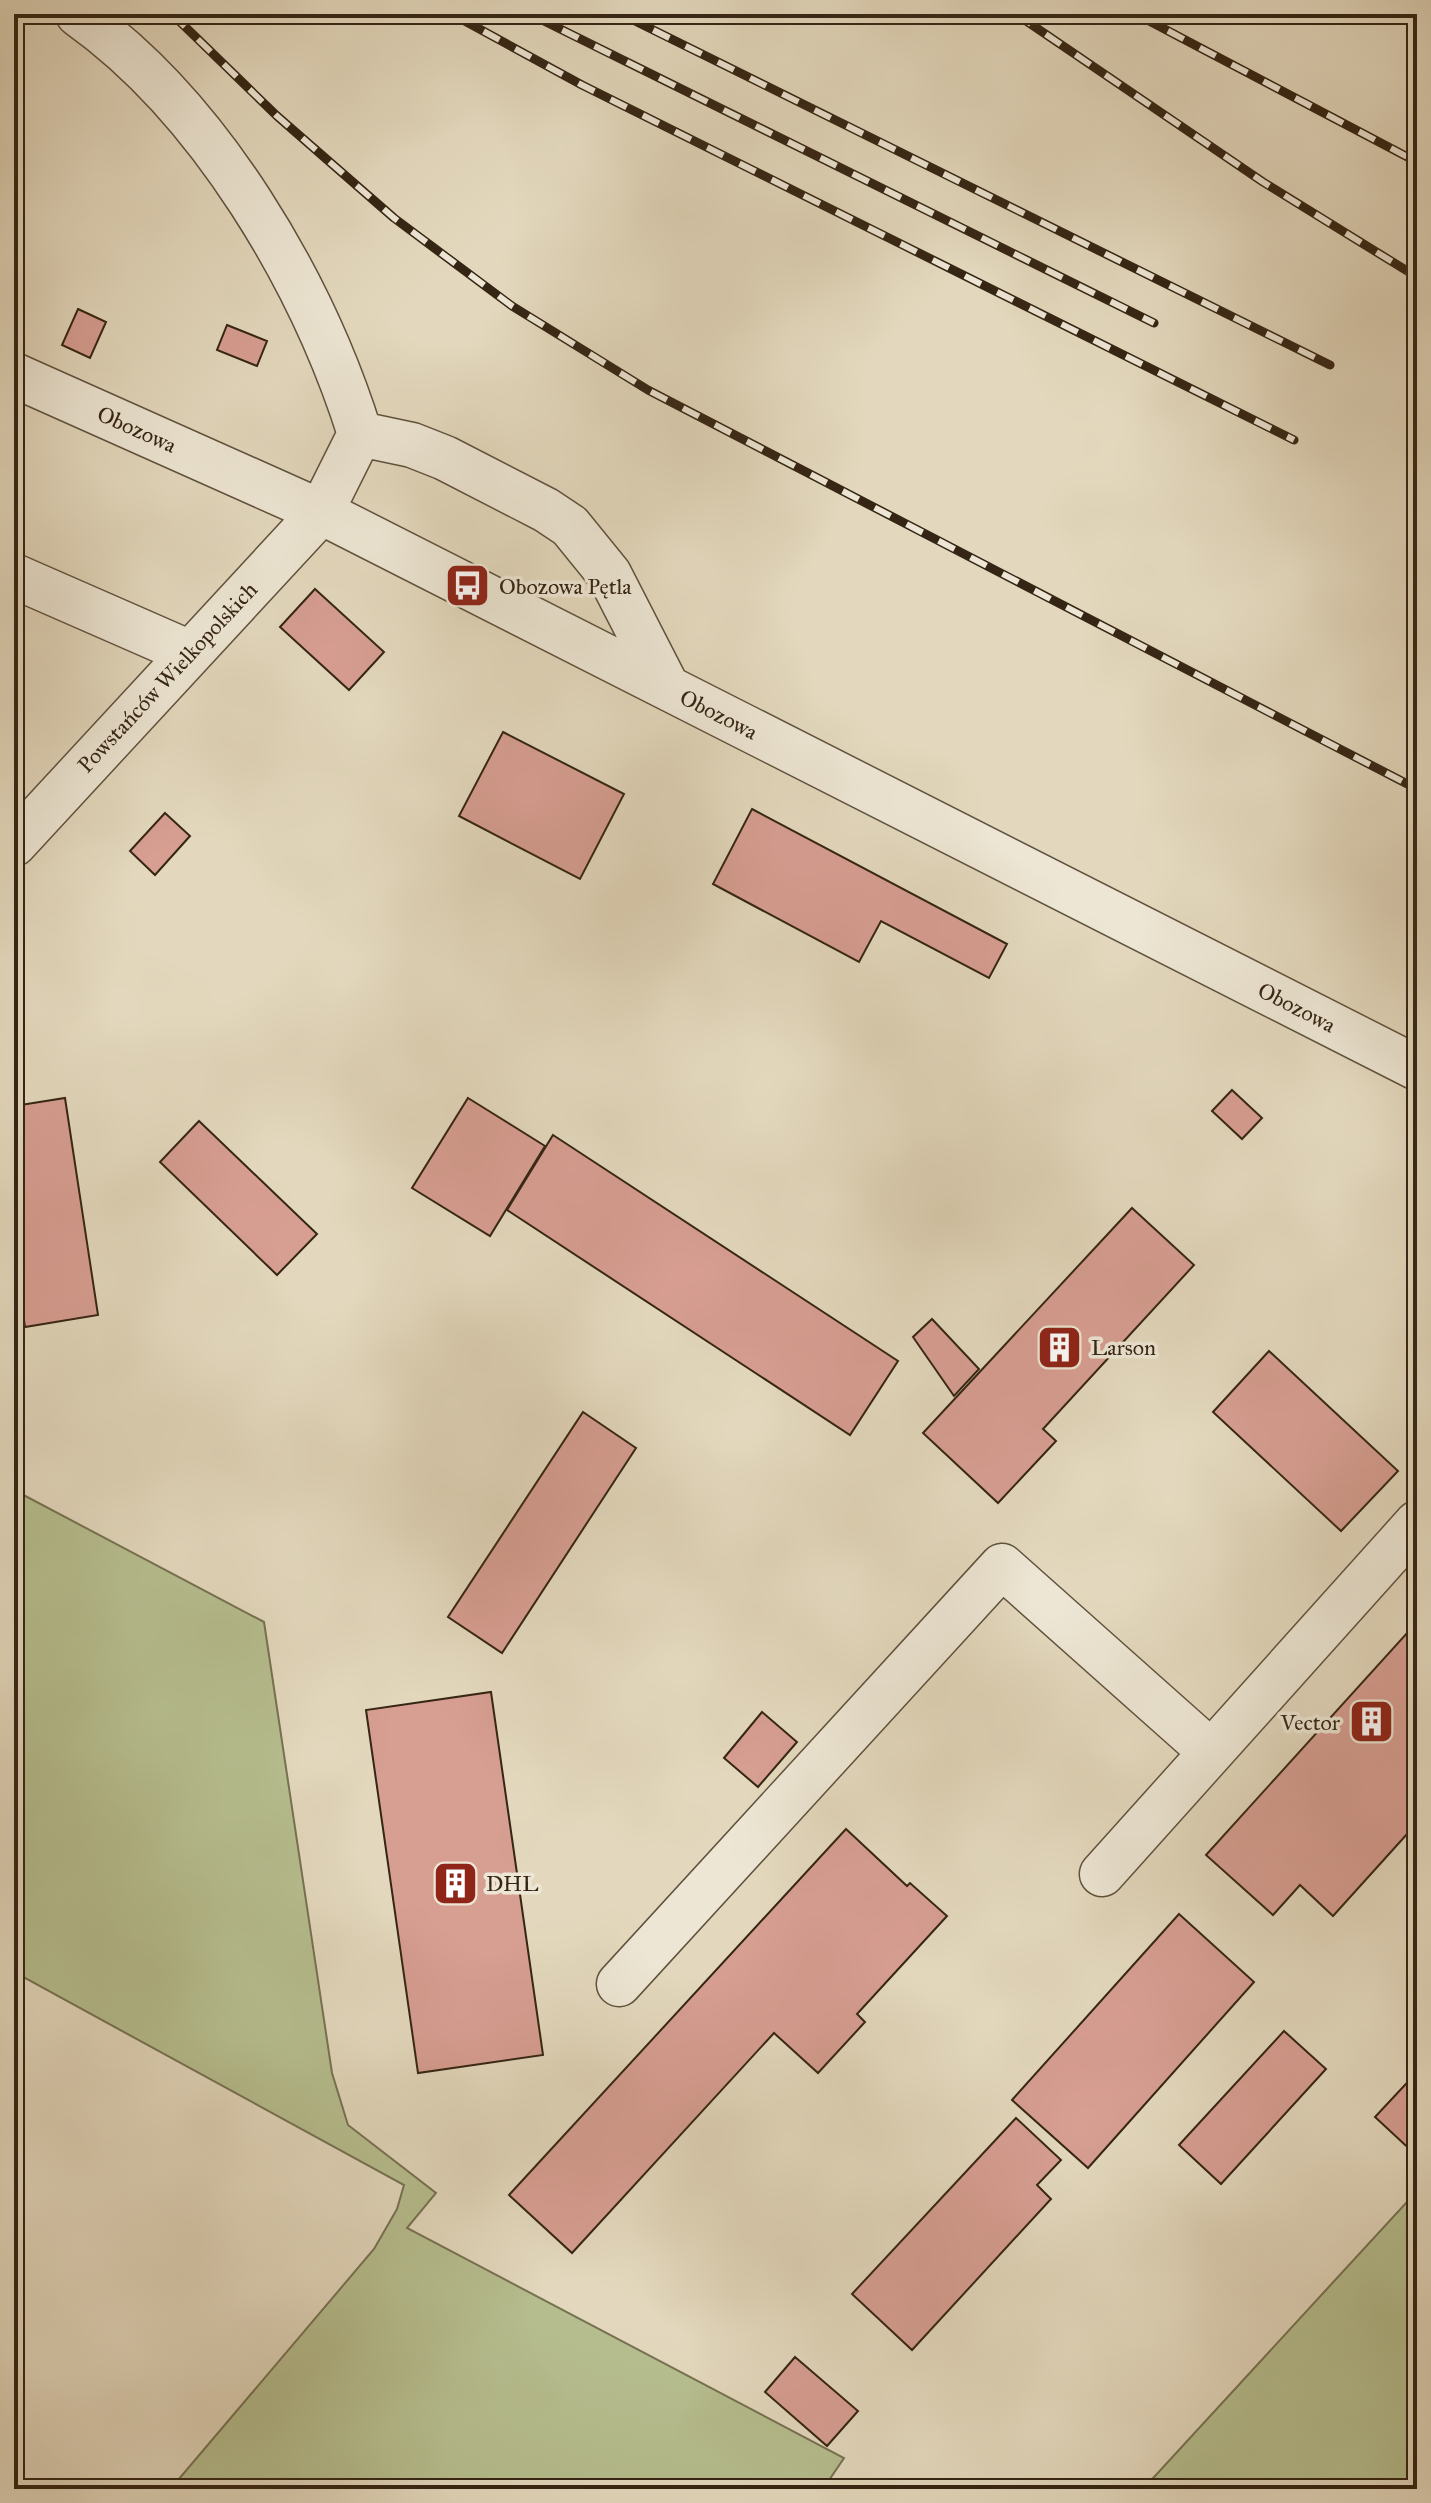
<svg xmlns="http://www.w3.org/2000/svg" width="1431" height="2503" font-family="'IM FELL Great Primer',serif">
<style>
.green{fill:#b6be8f;stroke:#767252;stroke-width:2}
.building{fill:#d79e92;stroke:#352514;stroke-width:2}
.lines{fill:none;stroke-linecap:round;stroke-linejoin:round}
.minor-casing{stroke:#60523e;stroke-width:47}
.minor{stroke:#ede6d4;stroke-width:44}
.rail-casing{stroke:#352514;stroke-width:9}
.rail{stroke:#ede6d4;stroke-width:6;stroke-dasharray:18;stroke-linecap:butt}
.labels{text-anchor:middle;stroke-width:7;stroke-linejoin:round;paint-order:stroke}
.street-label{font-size:22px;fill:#352514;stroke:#ede6d4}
.poi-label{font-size:22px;fill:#352514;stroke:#ede6d4;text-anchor:start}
</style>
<rect width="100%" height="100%" fill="#e3d8bd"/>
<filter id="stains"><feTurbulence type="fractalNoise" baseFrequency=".0025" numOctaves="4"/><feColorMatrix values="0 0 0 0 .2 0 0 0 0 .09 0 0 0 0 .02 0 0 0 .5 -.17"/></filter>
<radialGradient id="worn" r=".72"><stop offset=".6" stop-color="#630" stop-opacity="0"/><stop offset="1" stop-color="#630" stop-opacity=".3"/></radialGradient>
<!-- green -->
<path class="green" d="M 14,1490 L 264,1622 L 332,2073 L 348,2125 L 436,2193 L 407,2228 L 844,2458 L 823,2489 L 167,2489 L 173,2486 L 374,2249 L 397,2209 L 404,2185 L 14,1972 Z
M 1417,2191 L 1417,2489 L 1143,2489 Z"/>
<!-- building -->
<path class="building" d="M 78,309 L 106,322 L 90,358 L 62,345 Z
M 227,325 L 267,341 L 257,366 L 217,350 Z
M 315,589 L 384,652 L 349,690 L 280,627 Z
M 503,732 L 624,794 L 580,879 L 459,816 Z
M 752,809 L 1007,944 L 989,978 L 881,921 L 859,962 L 713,884 Z
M 165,813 L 190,836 L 155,875 L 130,851 Z
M 1232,1090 L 1262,1118 L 1242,1139 L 1212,1111 Z
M 65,1098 L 98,1315 L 25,1327 L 14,1256 L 14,1106 Z
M 468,1098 L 545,1146 L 490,1236 L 412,1188 Z
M 199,1121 L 317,1234 L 277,1275 L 160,1162 Z
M 553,1135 L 898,1361 L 850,1435 L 507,1210 Z
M 1132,1208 L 1194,1265 L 1043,1429 L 1056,1441 L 998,1503 L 923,1433 Z
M 14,1256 L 24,1320 L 14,1321 Z
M 932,1319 L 979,1369 L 954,1396 L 913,1337 Z
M 1269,1351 L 1398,1471 L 1341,1531 L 1213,1412 Z
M 583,1412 L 636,1448 L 502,1653 L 448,1617 Z
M 1417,1622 L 1417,1823 L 1333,1916 L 1300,1885 L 1273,1915 L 1206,1855 Z
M 491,1692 L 543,2055 L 418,2073 L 366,1710 Z
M 762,1712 L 797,1742 L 758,1787 L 724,1758 Z
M 846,1829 L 907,1886 L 910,1883 L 947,1916 L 857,2014 L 865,2022 L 818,2073 L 774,2033 L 572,2253 L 509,2195 Z
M 1179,1914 L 1254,1982 L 1088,2168 L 1012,2100 Z
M 1284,2031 L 1326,2069 L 1221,2184 L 1179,2145 Z
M 1417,2072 L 1417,2156 L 1375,2117 Z
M 1016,2118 L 1061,2160 L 1037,2185 L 1051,2199 L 912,2350 L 852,2294 Z
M 795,2357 L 858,2411 L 827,2446 L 765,2392 Z"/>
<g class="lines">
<defs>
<path id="minor" d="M 14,375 L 321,512 L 1417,1068
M 360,434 L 412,445 L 445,458 L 546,510 L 570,526 L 609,574 L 667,687
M 14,576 L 190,653
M 14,844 L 321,512 L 360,434 C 312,281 210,108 78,14
M 1102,1874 L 1417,1523
M 619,1984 L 1002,1566 L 1211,1752"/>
</defs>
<!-- minor casing -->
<use href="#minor" class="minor-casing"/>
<!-- minor -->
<use href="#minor" class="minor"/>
<defs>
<path id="rail" d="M 172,14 L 277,116 L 394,218 L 512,306 L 648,390 L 1417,789
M 452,14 L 582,85 L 1294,440
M 530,14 L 1154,323
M 621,14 L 1330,365
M 1016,14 L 1263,182 L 1417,277
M 1136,14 L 1417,162"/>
</defs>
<!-- rail casing -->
<use href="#rail" class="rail-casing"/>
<!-- rail -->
<use href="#rail" class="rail"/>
</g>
<!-- icons -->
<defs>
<symbol id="bus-square" viewBox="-11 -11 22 22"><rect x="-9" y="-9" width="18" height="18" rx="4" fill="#8f2418" stroke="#ede6d4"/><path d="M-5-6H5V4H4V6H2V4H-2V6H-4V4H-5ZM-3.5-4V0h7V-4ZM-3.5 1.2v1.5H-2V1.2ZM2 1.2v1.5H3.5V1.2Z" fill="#fff"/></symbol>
<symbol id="building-square" viewBox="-11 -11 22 22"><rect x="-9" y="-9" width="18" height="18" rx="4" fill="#8f2418" stroke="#ede6d4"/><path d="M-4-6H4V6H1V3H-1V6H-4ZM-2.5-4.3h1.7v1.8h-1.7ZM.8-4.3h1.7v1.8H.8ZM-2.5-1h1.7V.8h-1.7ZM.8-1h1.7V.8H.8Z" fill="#fff"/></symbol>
</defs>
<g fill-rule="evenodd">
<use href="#bus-square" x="442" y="560" width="51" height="51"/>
<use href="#building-square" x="1034" y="1322" width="51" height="51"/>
<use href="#building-square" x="1346" y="1696" width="51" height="51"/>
<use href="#building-square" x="430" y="1858" width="51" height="51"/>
</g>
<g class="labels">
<!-- street labels -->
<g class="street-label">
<text transform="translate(137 429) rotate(24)" y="8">Obozowa</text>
<text transform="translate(167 677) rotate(-47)" y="8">Powstańców Wielkopolskich</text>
<text transform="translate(719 714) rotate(27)" y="8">Obozowa</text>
<text transform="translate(1297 1007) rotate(27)" y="8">Obozowa</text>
</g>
<!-- poi labels -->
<g class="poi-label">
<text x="499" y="594">Obozowa Pętla</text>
<text x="1091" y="1355">Larson</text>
<text x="1340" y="1730" text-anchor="end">Vector</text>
<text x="486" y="1891">DHL</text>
</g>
</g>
<!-- margin -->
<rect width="1431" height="2503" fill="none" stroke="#e3d8bd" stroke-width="48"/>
<rect x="16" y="16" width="1399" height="2471" fill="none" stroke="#352514" stroke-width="4"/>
<rect x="24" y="24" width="1383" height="2455" fill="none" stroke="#352514" stroke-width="2"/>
<rect width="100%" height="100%" filter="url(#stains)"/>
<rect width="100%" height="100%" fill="url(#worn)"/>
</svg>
